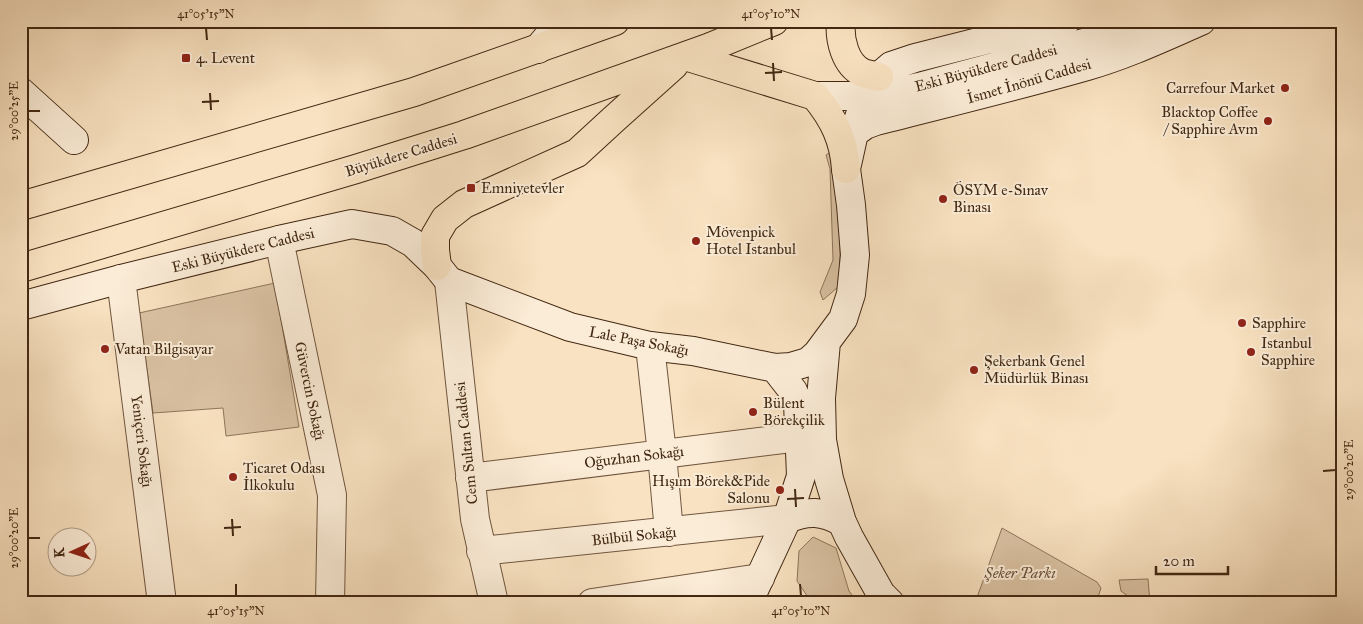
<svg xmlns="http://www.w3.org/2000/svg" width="1363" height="624" font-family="'IM FELL Great Primer',serif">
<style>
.green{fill:#dac2a3;stroke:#8e755a}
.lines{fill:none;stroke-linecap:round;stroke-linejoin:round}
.street-casing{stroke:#70563e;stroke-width:30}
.secondary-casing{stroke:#422812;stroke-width:30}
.primary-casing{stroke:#422812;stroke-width:30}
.street{stroke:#fbecd7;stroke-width:28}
.secondary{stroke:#fbecd7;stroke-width:28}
.primary{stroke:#f9e2c1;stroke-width:28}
.ticks{fill:none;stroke:#422812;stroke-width:2}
.poi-dot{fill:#8f2418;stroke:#fbecd7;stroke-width:2}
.labels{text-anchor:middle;stroke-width:4;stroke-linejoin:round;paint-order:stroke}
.poi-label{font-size:15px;fill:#422812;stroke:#fbecd7;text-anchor:start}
.street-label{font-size:15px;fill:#422812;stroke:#fbecd7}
.park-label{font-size:15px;font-style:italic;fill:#684e36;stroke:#fbecd7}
.neatline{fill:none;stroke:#422812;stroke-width:2}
.ticks-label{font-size:12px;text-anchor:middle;fill:#422812}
</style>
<rect width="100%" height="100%" fill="#f9e2c1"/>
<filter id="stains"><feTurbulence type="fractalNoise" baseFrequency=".004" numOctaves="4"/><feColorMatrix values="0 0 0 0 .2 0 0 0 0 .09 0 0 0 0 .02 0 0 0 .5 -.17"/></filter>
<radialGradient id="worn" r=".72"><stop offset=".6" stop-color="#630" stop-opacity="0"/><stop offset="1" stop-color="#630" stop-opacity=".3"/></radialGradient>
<!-- green -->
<path class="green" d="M 829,153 L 835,159 C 838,201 843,244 838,287 L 823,300 L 820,292 L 833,260 L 830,169 L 826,155 Z
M 275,283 L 299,427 L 226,436 L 223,408 L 153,413 L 139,313 Z
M 1002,528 L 1097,582 L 1101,588 L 1096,603 L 975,603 Z
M 813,537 L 836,548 L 849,591 L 858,603 L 812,603 L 797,581 L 799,551 Z
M 1148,579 L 1150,603 L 1133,603 L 1129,597 L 1121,591 L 1119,580 Z"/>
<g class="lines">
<defs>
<path id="street" d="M 279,240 L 332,495 L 330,603
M 121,279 L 162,603
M 449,281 L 475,519 L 494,603
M 650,346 L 662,454 L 669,532
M 470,478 L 799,437
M 481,551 L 787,519
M 592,603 L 760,578"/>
<path id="secondary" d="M 538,49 L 561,21
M 21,92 L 74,140
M 815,96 L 880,96 L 919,87 L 1140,28 L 1154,21
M 854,133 L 865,125 L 876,121 C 946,103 1017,86 1087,66 C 1126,55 1164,37 1201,21
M 21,306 L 121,279 L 279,240 L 352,224 L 392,231 L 413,243 L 437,266 L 449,281 L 570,327 L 650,346 L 693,351 L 775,368 L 791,367 L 808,362 L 817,354 L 843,319 L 851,294 L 855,255 L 851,205 L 846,169 L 854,133 L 863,106 L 876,79 L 891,66 L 915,58 L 986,40 L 1066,21
M 826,342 L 821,398 L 822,440 L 829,479 L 842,522 L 849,537 L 881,594 L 890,603
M 787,519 C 808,510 823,511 842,522
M 748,603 L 787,519 L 801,476 L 798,403 L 793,391 L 775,368"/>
<path id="primary" d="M 841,21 C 839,39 845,65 863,73 C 868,75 874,75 879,77
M 685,56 L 815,96 C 834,119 844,140 846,169
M 21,206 L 414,92 L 615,21
M 437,266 L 435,250 L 435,236 L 445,219 L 464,204 L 577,153 L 614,119 L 674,65
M 21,268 L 356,169 L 464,135 L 708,48 L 774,21"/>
</defs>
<!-- street casing -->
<use href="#street" class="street-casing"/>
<!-- secondary casing -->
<use href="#secondary" class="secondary-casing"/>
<!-- primary casing -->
<use href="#primary" class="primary-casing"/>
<!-- street -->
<use href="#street" class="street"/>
<!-- secondary -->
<use href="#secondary" class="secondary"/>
<!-- primary -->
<use href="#primary" class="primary"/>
</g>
<!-- ticks -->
<path class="ticks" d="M 206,28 L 207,40M 771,28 L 772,40M 773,63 L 774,81M 765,73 L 782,72M 210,93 L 211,110M 202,102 L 219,101M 28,111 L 40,111M 1323,471 L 1336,470M 795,489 L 796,507M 787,499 L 804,498M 232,519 L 233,536M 224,528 L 241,527M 28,538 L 40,538M 236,584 L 236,596M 800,584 L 801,596"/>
<!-- markers -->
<g class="poi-dot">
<rect x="181" y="53" width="10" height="10" rx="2.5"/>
<circle cx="1285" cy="88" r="5"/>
<circle cx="1268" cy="121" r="5"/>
<rect x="466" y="183" width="10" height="10" rx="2.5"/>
<circle cx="943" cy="199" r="5"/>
<circle cx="696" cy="241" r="5"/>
<circle cx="1242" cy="323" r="5"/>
<circle cx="105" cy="349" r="5"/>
<circle cx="1251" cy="352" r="5"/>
<circle cx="974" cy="370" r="5"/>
<circle cx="753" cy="412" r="5"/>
<circle cx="233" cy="477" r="5"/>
<circle cx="780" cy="490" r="5"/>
</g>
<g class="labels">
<!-- poi labels -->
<g class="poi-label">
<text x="196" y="63">4. Levent</text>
<text x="1275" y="93" text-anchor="end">Carrefour Market</text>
<text x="1258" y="117" text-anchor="end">Blacktop Coffee<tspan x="1258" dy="17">/ Sapphire Avm</tspan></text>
<text x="481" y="193">Emniyetevler</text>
<text x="953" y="195">ÖSYM e-Sınav<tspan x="953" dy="17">Binası</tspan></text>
<text x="706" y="237">Mövenpick<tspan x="706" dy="17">Hotel Istanbul</tspan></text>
<text x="1252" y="328">Sapphire</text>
<text x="1261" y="348">Istanbul<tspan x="1261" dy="17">Sapphire</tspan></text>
<text x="115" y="354">Vatan Bilgisayar</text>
<text x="984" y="366">Şekerbank Genel<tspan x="984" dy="17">Müdürlük Binası</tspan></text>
<text x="763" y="408">Bülent<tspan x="763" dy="17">Börekçilik</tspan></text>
<text x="243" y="473">Ticaret Odası<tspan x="243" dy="17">İlkokulu</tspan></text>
<text x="770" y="486" text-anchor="end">Hışım Börek&amp;Pide<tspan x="770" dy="17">Salonu</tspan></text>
</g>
<!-- street labels -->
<g class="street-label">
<text transform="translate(986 68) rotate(-15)" y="5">Eski Büyükdere Caddesi</text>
<text transform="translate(1029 81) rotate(-16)" y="5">İsmet İnönü Caddesi</text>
<text transform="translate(401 155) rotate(-17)" y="5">Büyükdere Caddesi</text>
<text transform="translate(243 250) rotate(-14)" y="5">Eski Büyükdere Caddesi</text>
<text transform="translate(639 341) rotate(11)" y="5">Lale Paşa Sokağı</text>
<text transform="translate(310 391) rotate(78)" y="5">Güvercin Sokağı</text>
<text transform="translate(142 441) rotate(83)" y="5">Yeniçeri Sokağı</text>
<text transform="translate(466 443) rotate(-96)" y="5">Cem Sultan Caddesi</text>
<text transform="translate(634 457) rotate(-7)" y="5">Oğuzhan Sokağı</text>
<text transform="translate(634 536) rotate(-6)" y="5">Bülbül Sokağı</text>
</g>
<!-- park labels -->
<g class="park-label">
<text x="1020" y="578">Şeker Parkı</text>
</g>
</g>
<!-- margin -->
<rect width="1363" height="624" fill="none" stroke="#f9e2c1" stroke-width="55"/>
<!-- north arrow -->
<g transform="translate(72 552) rotate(267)"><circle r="24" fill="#fbecd7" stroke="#b19e88"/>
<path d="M0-4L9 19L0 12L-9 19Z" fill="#8f2418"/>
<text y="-8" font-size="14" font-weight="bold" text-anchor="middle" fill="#422812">K</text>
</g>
<!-- scale -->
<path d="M1156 566v8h72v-8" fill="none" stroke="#422812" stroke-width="2.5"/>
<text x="1163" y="566" font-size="15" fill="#422812" stroke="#fbecd7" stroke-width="4" paint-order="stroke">20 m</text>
<rect x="28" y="28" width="1308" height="568" class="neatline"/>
<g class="ticks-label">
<text x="206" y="18">41°05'15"N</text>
<text x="771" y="18">41°05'10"N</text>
<text transform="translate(14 111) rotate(-90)" y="4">29°00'25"E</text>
<text transform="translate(1349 470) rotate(-90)" y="4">29°00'20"E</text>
<text transform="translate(14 538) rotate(-90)" y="4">29°00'20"E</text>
<text x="236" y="615">41°05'15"N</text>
<text x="801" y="615">41°05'10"N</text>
</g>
<rect width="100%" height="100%" filter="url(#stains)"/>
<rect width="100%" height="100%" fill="url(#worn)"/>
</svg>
